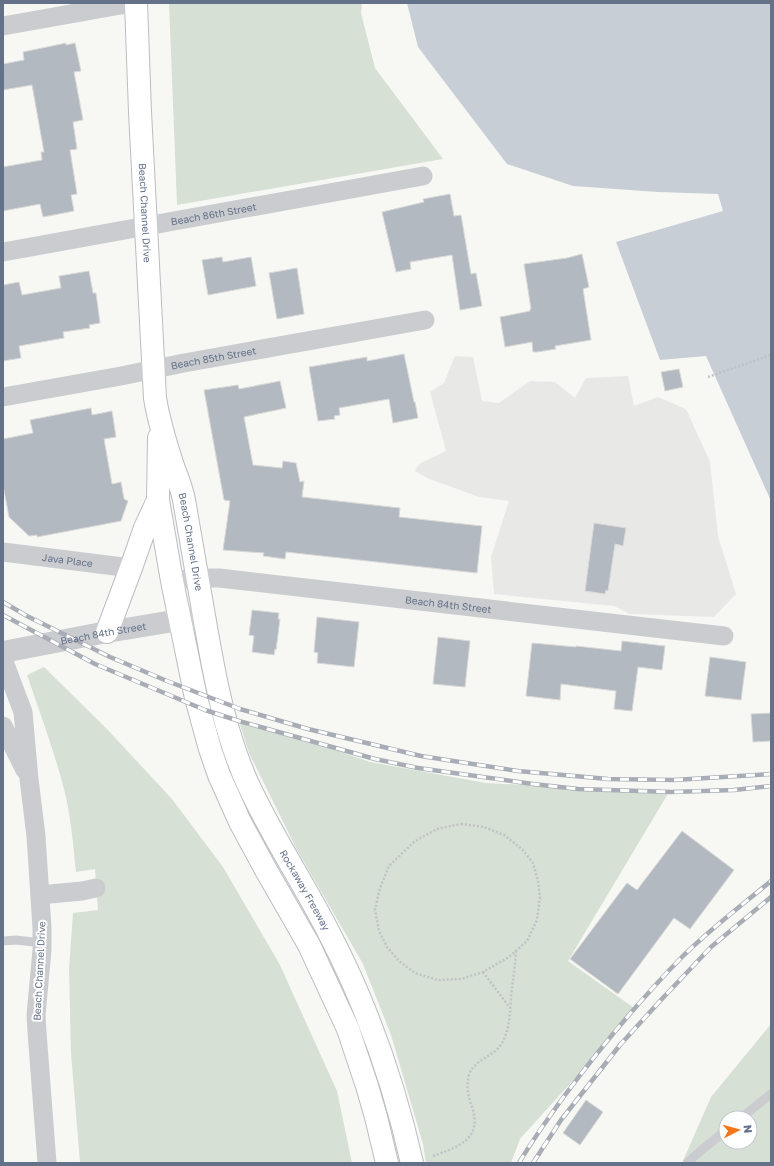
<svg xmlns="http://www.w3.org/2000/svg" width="774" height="1166" font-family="'Golos Text',sans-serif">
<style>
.built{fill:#e8e8e7}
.green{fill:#d7e0d5;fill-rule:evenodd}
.water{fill:#c7ced5}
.building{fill:#b3b9c1;stroke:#d9d9d7}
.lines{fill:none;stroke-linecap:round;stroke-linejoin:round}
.primary-casing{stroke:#babdc2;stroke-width:24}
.path{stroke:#c0c2c5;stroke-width:2.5;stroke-dasharray:2 2;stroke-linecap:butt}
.service{stroke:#caccd0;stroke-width:9}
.minor{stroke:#caccd0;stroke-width:19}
.tertiary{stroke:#caccd0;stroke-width:22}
.primary{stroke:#fff;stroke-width:22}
.rail-casing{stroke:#a8adb5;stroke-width:4.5}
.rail{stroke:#fff;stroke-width:3;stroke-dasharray:9;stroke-linecap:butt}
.labels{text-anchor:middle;stroke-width:4;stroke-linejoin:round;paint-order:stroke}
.street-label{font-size:10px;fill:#637189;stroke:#fff}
</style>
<rect width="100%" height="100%" fill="#f7f8f4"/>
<!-- built -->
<path class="built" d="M 455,356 L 473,357 L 482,401 L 499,403 L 530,381 L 555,382 L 575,398 L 586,378 L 628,376 L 634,406 L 658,397 L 686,409 L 710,462 L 718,536 L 736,594 L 714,617 L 630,614 L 614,606 L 494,594 L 491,557 L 509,501 L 479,497 L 427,478 L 415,471 L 419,464 L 446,451 L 430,392 L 444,383 Z"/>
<!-- green -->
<path class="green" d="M 169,3 L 362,3 L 361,13 L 375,68 L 443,159 L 177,205 Z
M 44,667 L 106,728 L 172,799 L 223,867 L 280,965 L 337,1091 L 352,1163 L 80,1163 L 71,1053 L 69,969 L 73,913 L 98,910 L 95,869 L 76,872 C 73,844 71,816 64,789 C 54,751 40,713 27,675 Z
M 239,721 L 310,741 L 370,762 L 486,783 L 669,792 L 568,961 L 634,1008 L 586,1066 L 520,1139 L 511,1163 L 426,1163 L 423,1144 L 391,1035 L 363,964 L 297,850 L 249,753 Z
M 771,1024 L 771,1163 L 682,1163 L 711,1097 ZM 726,1118 L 750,1118 L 750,1142 L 726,1142 Z"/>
<!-- water -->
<path class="water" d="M 407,3 L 771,3 L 771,501 L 706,356 L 660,360 L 616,242 L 723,211 L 718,194 L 658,192 L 573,186 L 507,164 L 418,47 Z"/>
<!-- building -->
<path class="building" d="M 66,43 L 66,45 L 75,43 L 81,71 L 74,72 L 83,120 L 73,122 L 77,149 L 70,150 L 77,194 L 71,195 L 74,211 L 43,217 L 40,204 L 3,211 L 3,167 L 42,160 L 41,152 L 44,152 L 32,85 L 3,90 L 3,64 L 24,60 L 23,52 Z
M 450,194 L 454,216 L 461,215 L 471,274 L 476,273 L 482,306 L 460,310 L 452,255 L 410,262 L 411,269 L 396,272 L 382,212 L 424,202 L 423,199 Z
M 582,254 L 589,287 L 583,289 L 591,340 L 555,346 L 556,349 L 537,352 L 533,352 L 532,342 L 505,347 L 500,317 L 530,311 L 530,309 L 531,309 L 524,264 L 567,258 Z
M 222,257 L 223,262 L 251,257 L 256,286 L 208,295 L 202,260 Z
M 297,268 L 304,314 L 277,319 L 269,273 Z
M 89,271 L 93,293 L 96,293 L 100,323 L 89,325 L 90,328 L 63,332 L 64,338 L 19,346 L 21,358 L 3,361 L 3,285 L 19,282 L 22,295 L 61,288 L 59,276 Z
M 404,354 L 414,402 L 415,402 L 418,418 L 393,423 L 389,399 L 339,408 L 340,415 L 334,416 L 335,419 L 318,421 L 309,367 L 367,357 L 367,361 Z
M 679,369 L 683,387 L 665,391 L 661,372 Z
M 280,381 L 286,408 L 244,417 L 253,465 L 282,468 L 283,461 L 296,463 L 300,482 L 304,481 L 302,497 L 400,508 L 399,517 L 482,526 L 477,573 L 286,552 L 285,559 L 263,556 L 264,553 L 223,550 L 230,501 L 224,500 L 204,390 L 238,385 L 239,389 Z
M 91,408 L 92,415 L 112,411 L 116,437 L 104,439 L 112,484 L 121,482 L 124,499 L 128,501 L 121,521 L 37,537 L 37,535 L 29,536 L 9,517 L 3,485 L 3,439 L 33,433 L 30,420 Z
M 594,523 L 626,528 L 623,546 L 615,544 L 608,591 L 606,590 L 605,594 L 585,591 Z
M 252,610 L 279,613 L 278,619 L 280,619 L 276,650 L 275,649 L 274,655 L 252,652 L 254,636 L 249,635 Z
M 317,617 L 359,622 L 354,667 L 317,663 L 318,653 L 314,652 Z
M 438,637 L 470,641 L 465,687 L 433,684 Z
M 622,641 L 665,646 L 662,670 L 638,667 L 632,711 L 614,709 L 616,691 L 561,684 L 560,700 L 526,696 L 532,643 L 576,647 L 576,646 L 621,651 Z
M 710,657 L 746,662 L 741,700 L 705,696 Z
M 771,713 L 771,741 L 753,742 L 751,714 Z
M 682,831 L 734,870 L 690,929 L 674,918 L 618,994 L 570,959 L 627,883 L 637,890 Z
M 586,1100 L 603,1112 L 580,1145 L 563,1133 Z"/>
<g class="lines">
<defs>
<g id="primary">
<path id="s6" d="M 136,3 L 140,112 L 155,398 C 159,423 166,445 174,469 C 178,479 182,489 184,500 C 192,544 199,589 207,633 C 216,684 226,735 247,782 C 271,835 303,882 329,933 C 367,1006 394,1083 412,1163"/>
<path d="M 159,438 L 158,500 L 172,581 L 196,698 L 210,749 L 219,775 L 240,822 L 266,870 L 309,945 L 348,1029 L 367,1086 L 376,1117 L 387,1163"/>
<path d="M 107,632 L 131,568 L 145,528 L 158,500"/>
</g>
</defs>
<!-- primary casing -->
<use href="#primary" class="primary-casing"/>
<!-- path -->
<path class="path" d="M 708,377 L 771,355
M 461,824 L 484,827 L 504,835 L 522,849 L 533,863 L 538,881 L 540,897 L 537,920 L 527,941 L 509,957 L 483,972 L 461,979 L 438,980 L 415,973 L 399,961 L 387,947 L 379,931 L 375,910 L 380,888 L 389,866 L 415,841 L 437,829 Z
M 483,972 L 510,1008
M 433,1156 C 457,1147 483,1140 472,1107 C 468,1096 466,1087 469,1075 C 474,1059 494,1057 502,1043 C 510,1029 510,1013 511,996 C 513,981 515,966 516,951"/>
<!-- service -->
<path class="service" d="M 3,941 L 16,940 L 42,943
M 741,1118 L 771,1094
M 687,1163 L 697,1154 L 726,1130"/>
<!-- minor -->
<g class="minor">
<path d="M 3,26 L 132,3"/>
<path id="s1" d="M 3,252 L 423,176"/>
<path id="s2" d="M 3,397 L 121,376 L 184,363 L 425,320"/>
<path id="s3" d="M 3,552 L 131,568"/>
<path id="s4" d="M 172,581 L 197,578 L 219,578 L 724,636"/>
<path d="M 3,659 L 23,712 L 29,779 L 36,836 L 42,928 L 42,950 L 36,1015 L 37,1032 L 47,1163"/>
<path d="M 3,726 L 25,770"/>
<path d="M 40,895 L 82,891 L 96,888"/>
</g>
<!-- tertiary -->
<path class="tertiary" id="s5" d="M 3,652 L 107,632 L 204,616"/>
<!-- primary -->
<use href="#primary" class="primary"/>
<defs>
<path id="rail" d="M 3,602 L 27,616 L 110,657 L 167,681 L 240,709 L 308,729 L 421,756 L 518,771 L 608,779 L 674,780 L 771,774
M 3,615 L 95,664 L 205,710 L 239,721 L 375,759 L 418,768 L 533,784 L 578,789 L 672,792 L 734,790 L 771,786
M 519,1163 C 533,1139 549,1117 565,1095 C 601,1047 639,1001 681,958 C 709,930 741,906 771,881
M 533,1163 L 561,1120 L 620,1045 L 660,1001 L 711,947 L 771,897"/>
</defs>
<!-- rail casing -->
<use href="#rail" class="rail-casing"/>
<!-- rail -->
<use href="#rail" class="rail"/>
</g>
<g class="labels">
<!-- street labels -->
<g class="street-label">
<text dy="4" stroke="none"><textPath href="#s6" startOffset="210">Beach Channel Drive</textPath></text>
<text dy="4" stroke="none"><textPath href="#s1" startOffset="214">Beach 86th Street</textPath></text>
<text dy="4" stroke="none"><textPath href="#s2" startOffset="214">Beach 85th Street</textPath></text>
<text dy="4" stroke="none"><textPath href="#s6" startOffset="544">Beach Channel Drive</textPath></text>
<text dy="4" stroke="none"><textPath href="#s3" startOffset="65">Java Place</textPath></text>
<text dy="4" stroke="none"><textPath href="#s4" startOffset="278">Beach 84th Street</textPath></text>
<text dy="4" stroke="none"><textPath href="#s5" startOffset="102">Beach 84th Street</textPath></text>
<text dy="4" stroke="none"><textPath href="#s6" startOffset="914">Rockaway Freeway</textPath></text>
<text transform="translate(39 971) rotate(-87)" y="4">Beach Channel Drive</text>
</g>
</g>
<!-- border -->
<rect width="774" height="1166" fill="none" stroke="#637189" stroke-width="8"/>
<!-- north arrow -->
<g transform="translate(738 1130) rotate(84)"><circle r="19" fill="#ffffff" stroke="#c1c6d0"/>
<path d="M0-3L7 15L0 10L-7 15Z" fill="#f57517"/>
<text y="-6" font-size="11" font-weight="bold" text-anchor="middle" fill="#637189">N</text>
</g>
</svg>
